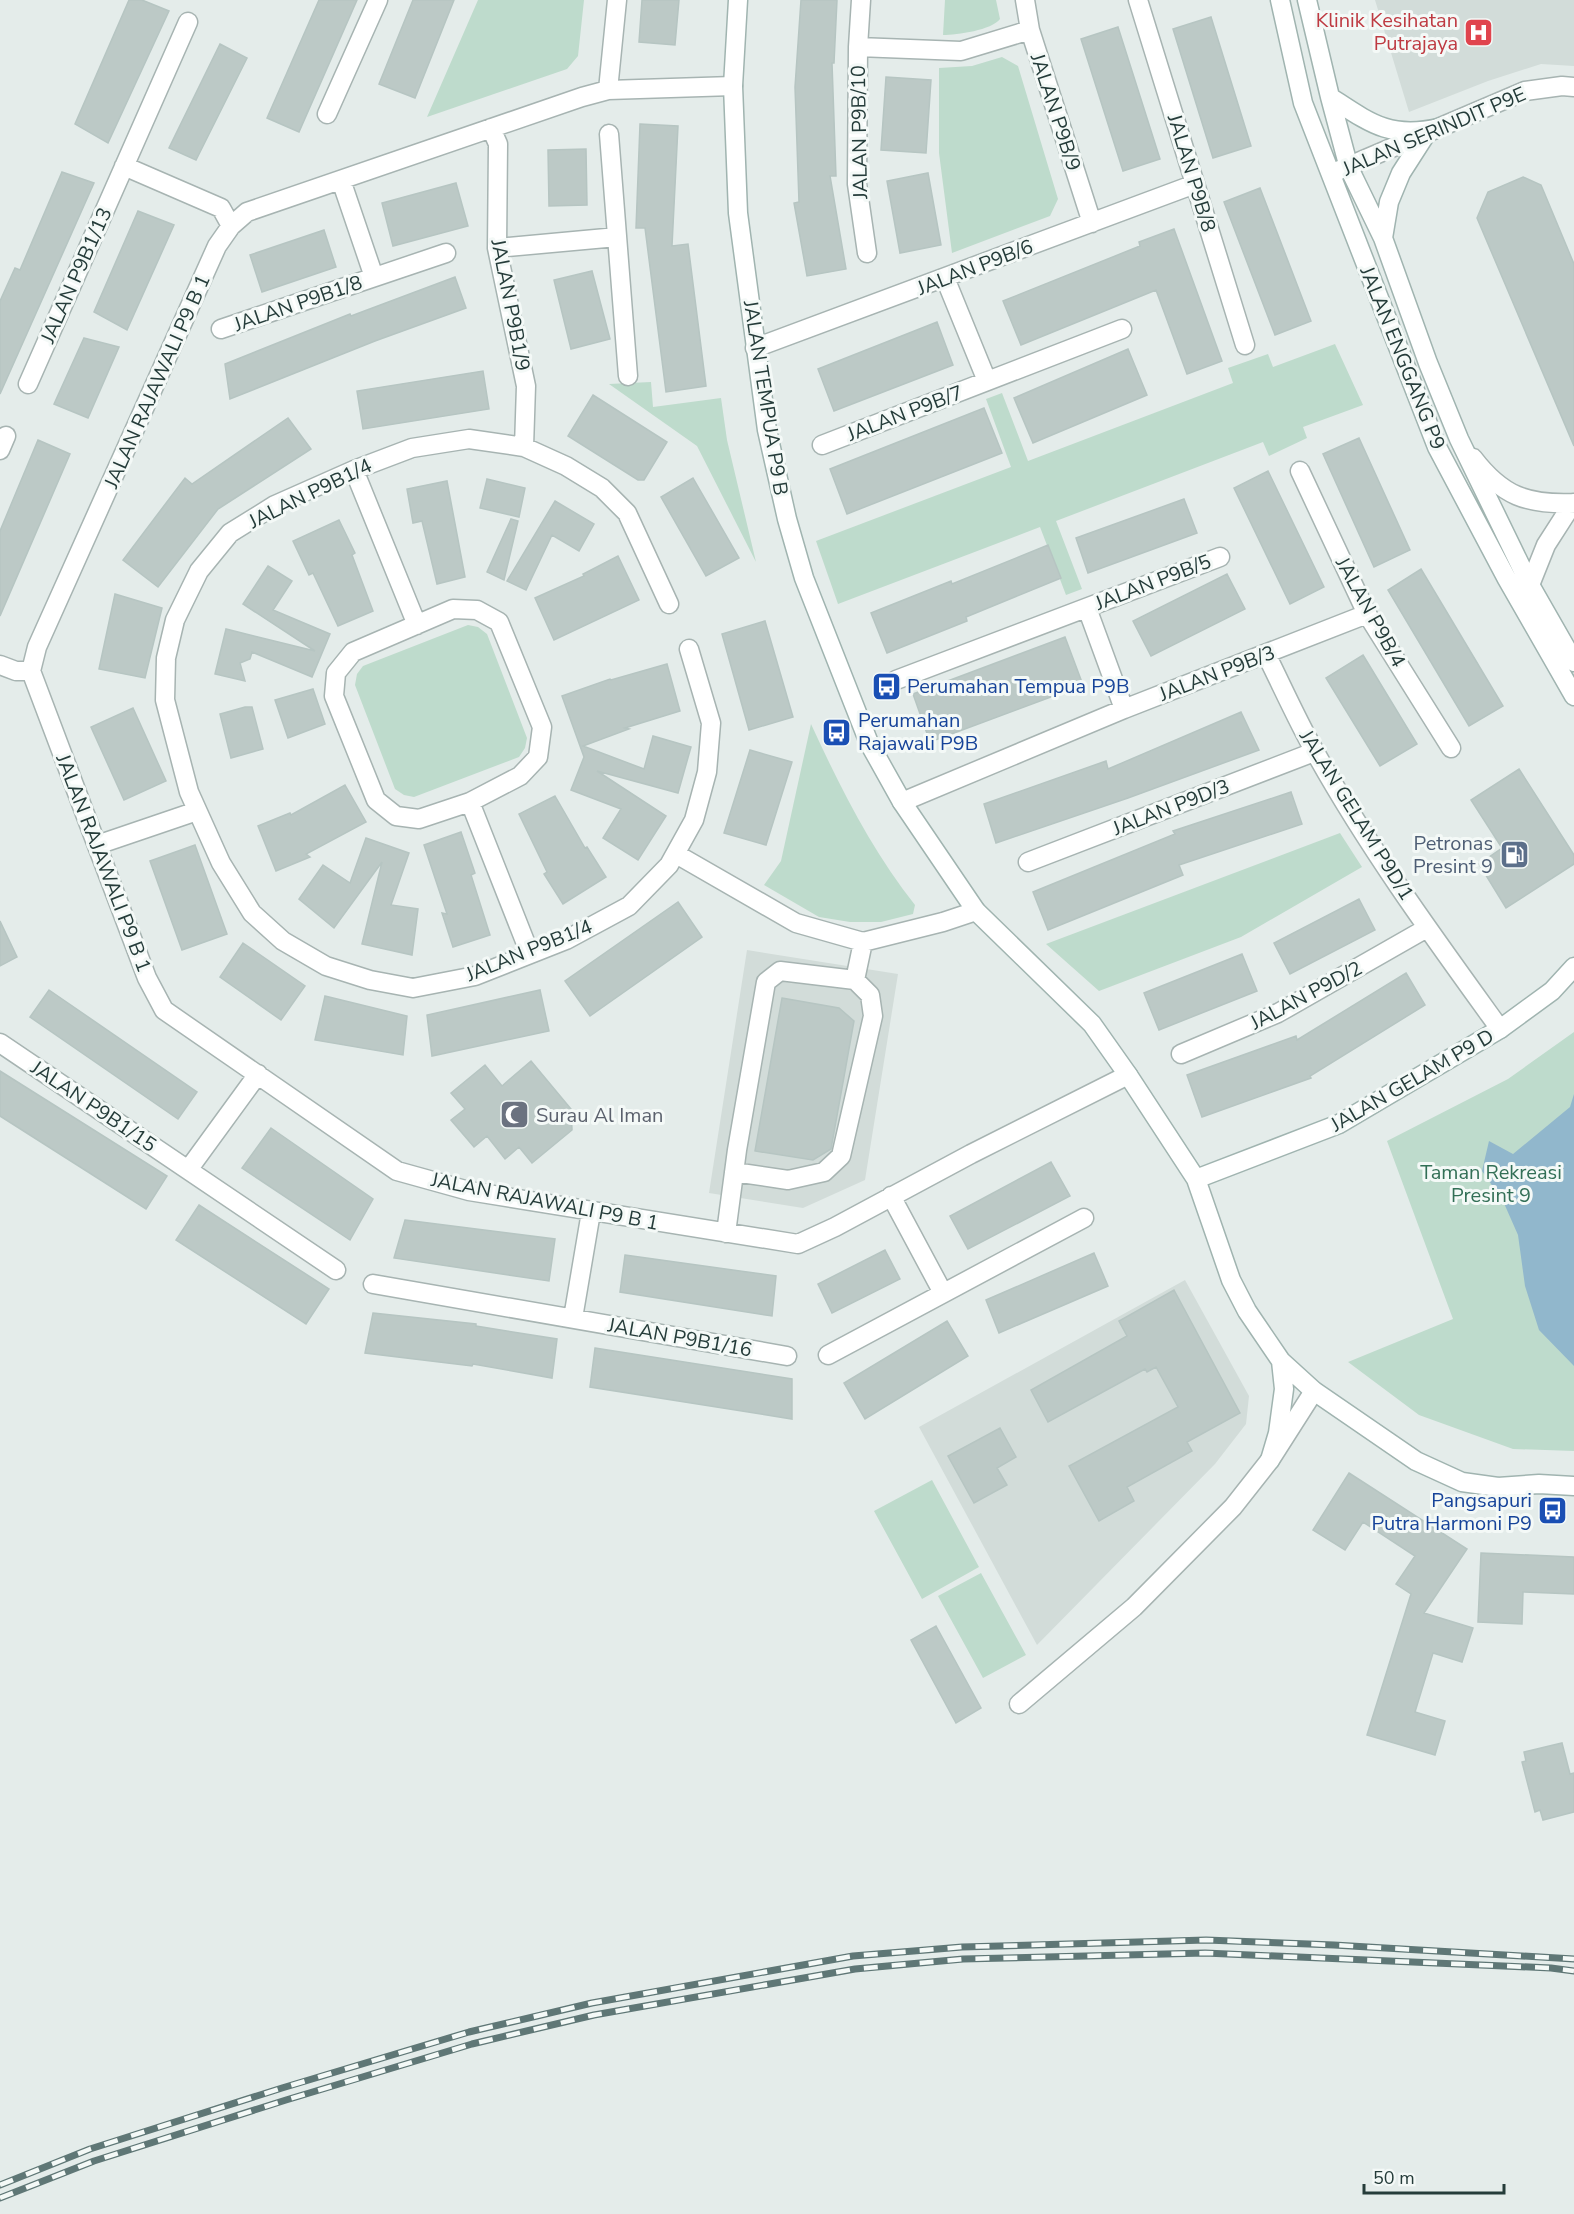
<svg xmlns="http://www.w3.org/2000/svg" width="1574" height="2214" font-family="'Nunito Sans',sans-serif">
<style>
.built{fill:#d2dcd9}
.green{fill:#bedbcc}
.water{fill:#91b7cc}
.building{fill:#bcc9c6;stroke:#b6c5c2;stroke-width:1.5}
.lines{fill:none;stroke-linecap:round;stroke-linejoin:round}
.street-casing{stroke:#a7b4b2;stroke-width:21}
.secondary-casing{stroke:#a0b4b0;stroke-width:21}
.street{stroke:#fff;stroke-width:18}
.secondary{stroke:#fff;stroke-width:18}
.rail-casing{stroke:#5f7776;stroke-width:7}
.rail{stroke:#f4f9f7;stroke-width:4.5;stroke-dasharray:14;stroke-linecap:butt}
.labels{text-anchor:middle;stroke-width:6;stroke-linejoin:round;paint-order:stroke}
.health-label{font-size:20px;fill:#be3a42;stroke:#f4f9f7;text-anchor:end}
.street-label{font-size:20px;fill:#253c3a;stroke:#f4f9f7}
.transit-label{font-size:20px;fill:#164399;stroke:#f4f9f7;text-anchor:start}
.service-label{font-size:20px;fill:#4e5e75;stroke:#f4f9f7;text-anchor:end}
.worship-label{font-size:20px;fill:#5b616d;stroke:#f4f9f7;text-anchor:start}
.park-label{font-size:20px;fill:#326f56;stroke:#f4f9f7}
</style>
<rect width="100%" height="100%" fill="#e4ecea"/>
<!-- built -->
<path class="built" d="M 1375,0 L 1574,0 L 1574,66 L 1541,64 L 1488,81 L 1409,112 Z
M 747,950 L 898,974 L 865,1180 L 803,1208 L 709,1193 Z
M 1185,1280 L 1249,1396 L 1246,1424 L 1215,1464 L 1037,1645 L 919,1427 Z"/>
<!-- green -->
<path class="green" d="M 478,0 L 584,0 L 578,56 L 567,69 L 427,117 Z
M 945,0 L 996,0 L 1000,19 C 992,30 957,35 943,35 Z
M 1002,57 L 1018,66 L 1058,199 L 1050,216 L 952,253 L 939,153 L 939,68 L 972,66 Z
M 1335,344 L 1363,405 L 1303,427 L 1307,438 L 1269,456 L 1263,442 L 1056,521 L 1082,589 L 1066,595 L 1040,527 L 838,604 L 816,541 L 1011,467 L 986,399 L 1002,393 L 1028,461 L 1233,383 L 1228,368 L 1268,354 L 1273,367 Z
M 651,382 L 653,407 L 721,398 L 727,440 L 756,562 L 697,446 L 609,384 Z
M 468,625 L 478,627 L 487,634 L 527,738 L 525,748 L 519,757 L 414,797 L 404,795 L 395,789 L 355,685 L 357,674 L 363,666 Z
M 811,724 C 840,787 872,851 915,905 L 913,914 L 881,922 L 850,922 L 819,917 L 764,885 L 781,861 Z
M 1340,833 L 1362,867 L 1241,937 L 1099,991 L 1046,944 Z
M 1574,1032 L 1574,1451 L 1513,1449 L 1419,1415 L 1348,1362 L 1453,1319 L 1387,1141 L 1508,1079 Z
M 932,1480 L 979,1567 L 922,1599 L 874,1511 Z
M 981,1573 L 1026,1655 L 983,1678 L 938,1596 Z"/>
<!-- water -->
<path class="water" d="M 1574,1094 L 1574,1366 L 1539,1330 L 1525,1286 L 1518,1235 L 1503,1201 L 1482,1171 L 1489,1141 L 1513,1154 L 1570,1107 Z"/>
<!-- building -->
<path class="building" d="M 129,0 L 142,0 L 169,11 L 108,143 L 75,124 Z
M 319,0 L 357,0 L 299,132 L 267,118 Z
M 413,0 L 454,0 L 415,98 L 379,84 Z
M 642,0 L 679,0 L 675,45 L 639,42 Z
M 801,0 L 837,0 L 834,63 L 832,63 L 836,176 L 830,176 L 846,269 L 807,276 L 794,203 L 799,202 L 795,87 Z
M 1211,17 L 1251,146 L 1213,158 L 1173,29 Z
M 1118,27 L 1160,159 L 1123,171 L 1081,39 Z
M 220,44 L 247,58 L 196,160 L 169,148 Z
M 886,77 L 931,80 L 926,153 L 881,150 Z
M 640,124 L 678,126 L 672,246 L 688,244 L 706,386 L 666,392 L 645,228 L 636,228 Z
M 586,149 L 587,205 L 549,206 L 548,150 Z
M 62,172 L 94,183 L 0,394 L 0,301 L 15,268 L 20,270 Z
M 928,173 L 941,245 L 900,253 L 887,181 Z
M 1523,177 L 1541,185 L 1574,264 L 1574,446 L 1477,218 L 1488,192 Z
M 456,183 L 468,226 L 393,246 L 382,203 Z
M 1260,188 L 1311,321 L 1275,335 L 1224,202 Z
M 138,211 L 174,225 L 127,330 L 94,312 Z
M 1174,229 L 1222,361 L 1187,374 L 1156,290 L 1021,345 L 1003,301 L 1140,246 L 1139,242 Z
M 324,230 L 336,267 L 262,292 L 250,255 Z
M 592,271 L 610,339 L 571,349 L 554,280 Z
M 455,277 L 466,308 L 375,341 L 230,399 L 225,364 L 350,314 L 351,316 Z
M 937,322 L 953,365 L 834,411 L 818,369 Z
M 84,338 L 119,347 L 88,418 L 54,404 Z
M 1128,349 L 1147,395 L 1033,443 L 1014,398 Z
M 483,371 L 489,409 L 363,429 L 357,391 Z
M 593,395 L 667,442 L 644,480 L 638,480 L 568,436 Z
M 984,408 L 1002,453 L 847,514 L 830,469 Z
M 288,418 L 311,449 L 218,509 L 158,587 L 123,560 L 185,478 L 192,484 Z
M 1359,438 L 1410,550 L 1374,567 L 1323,454 Z
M 38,440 L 70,454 L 0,616 L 0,531 Z
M 1268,471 L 1324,587 L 1290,604 L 1234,488 Z
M 693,478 L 739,558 L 706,576 L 661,497 Z
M 487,479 L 525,488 L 519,517 L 480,508 Z
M 447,481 L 465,577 L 437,584 L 422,521 L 413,523 L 407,489 Z
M 1184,499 L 1197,533 L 1088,573 L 1076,538 Z
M 555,501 L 594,524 L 579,551 L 552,535 L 526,590 L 507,581 Z
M 511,519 L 518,521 L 504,580 L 487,572 Z
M 339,520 L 355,553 L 352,555 L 373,611 L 338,626 L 313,573 L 309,575 L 293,541 Z
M 1048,545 L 1061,578 L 966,617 L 967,621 L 887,653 L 871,613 L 951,581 L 952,584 Z
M 618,556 L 639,600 L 554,640 L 535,598 L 584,576 L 583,574 Z
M 268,566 L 292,581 L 273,610 L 330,634 L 312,677 L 252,652 L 250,659 L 240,663 L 245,681 L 215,674 L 226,629 L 315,651 L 243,604 Z
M 1421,569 L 1503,706 L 1469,726 L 1388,590 Z
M 1227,574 L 1245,609 L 1151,656 L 1133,621 Z
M 115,594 L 162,608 L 145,678 L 99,669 Z
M 765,621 L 793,717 L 749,730 L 722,634 Z
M 1065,637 L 1083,685 L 930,742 L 913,694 Z
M 1363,655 L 1417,744 L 1380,766 L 1326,678 Z
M 667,664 L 680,711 L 625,728 L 629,729 L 583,746 L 644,769 L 653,736 L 691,747 L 678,793 L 597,771 L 666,816 L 638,860 L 603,838 L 621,809 L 571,790 L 584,757 L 562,696 L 610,679 L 611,680 Z
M 313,689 L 325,724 L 288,738 L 275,700 Z
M 245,707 L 252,707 L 263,749 L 231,758 L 220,714 Z
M 133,708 L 166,781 L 124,800 L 91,727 Z
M 1241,712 L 1259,750 L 1128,798 L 996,843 L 984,804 L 1106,761 L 1108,769 Z
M 750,750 L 792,762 L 766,845 L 724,833 Z
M 1519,769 L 1574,855 L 1574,864 L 1506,908 L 1479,864 L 1502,848 L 1471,800 Z
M 345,785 L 366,822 L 306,854 L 310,857 L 276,871 L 258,826 L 290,813 L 291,815 Z
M 1291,792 L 1302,824 L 1179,865 L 1183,875 L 1048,930 L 1033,892 L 1175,834 L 1173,831 Z
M 555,796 L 585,848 L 587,847 L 606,877 L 563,904 L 544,874 L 547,872 L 519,814 Z
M 461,832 L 475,873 L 471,875 L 490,935 L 453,947 L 442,913 L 447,914 L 424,845 Z
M 366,838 L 409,853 L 391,905 L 418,909 L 412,955 L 362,944 L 382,862 L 334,928 L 299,899 L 323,865 L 350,883 Z
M 195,845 L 227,934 L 182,950 L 150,861 Z
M 1359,899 L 1375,930 L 1290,974 L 1274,943 Z
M 678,902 L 702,937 L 590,1016 L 565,981 Z
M 0,921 L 17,957 L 0,966 Z
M 243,943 L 305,986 L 281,1020 L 220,977 Z
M 1242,954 L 1257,991 L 1159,1030 L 1144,993 Z
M 1406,973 L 1425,1005 L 1310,1076 L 1311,1078 L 1202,1117 L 1187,1075 L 1296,1036 L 1297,1040 Z
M 49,990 L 197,1092 L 178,1119 L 30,1017 Z
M 540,990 L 549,1031 L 432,1056 L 427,1015 Z
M 325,996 L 407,1016 L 403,1055 L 315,1040 Z
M 782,998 L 839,1008 L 854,1021 L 831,1149 L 813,1160 L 755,1151 Z
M 531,1061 L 571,1109 L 572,1130 L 532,1163 L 519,1147 L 505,1159 L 487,1136 L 474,1147 L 451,1120 L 465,1109 L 451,1093 L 485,1065 L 502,1086 Z
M 0,1071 L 167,1176 L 146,1209 L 0,1116 Z
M 271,1128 L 373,1199 L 350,1240 L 242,1168 Z
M 1051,1162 L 1070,1196 L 968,1249 L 950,1216 Z
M 199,1205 L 329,1289 L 306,1324 L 176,1240 Z
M 405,1220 L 555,1239 L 549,1281 L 394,1258 Z
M 885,1250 L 900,1279 L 832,1313 L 818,1284 Z
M 1094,1253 L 1108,1286 L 999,1333 L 986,1300 Z
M 625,1255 L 776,1276 L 772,1316 L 620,1292 Z
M 1174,1290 L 1240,1413 L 1187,1442 L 1192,1451 L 1127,1487 L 1134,1501 L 1099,1521 L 1069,1466 L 1178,1407 L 1156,1367 L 1147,1372 L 1145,1369 L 1048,1422 L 1031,1390 L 1127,1336 L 1119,1321 Z
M 373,1313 L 476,1324 L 476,1326 L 557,1339 L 552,1378 L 473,1364 L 472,1366 L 365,1353 Z
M 947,1321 L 968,1356 L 865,1419 L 844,1383 Z
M 595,1348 L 792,1379 L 792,1419 L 590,1387 Z
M 1000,1428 L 1016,1457 L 997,1468 L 1007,1485 L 974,1503 L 948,1456 Z
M 1349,1473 L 1467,1549 L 1424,1613 L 1473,1628 L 1462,1662 L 1433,1653 L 1415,1712 L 1445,1721 L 1435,1755 L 1367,1735 L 1411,1594 L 1396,1584 L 1415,1556 L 1363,1522 L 1345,1550 L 1313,1530 Z
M 1481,1553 L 1574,1557 L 1574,1594 L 1523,1592 L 1522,1624 L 1478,1622 Z
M 936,1626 L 981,1708 L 956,1723 L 911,1640 Z
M 1562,1743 L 1570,1774 L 1574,1773 L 1574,1812 L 1543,1820 L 1540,1810 L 1535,1812 L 1522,1762 L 1526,1761 L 1524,1752 Z"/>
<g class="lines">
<defs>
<path id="street" d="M 861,0 L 858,47 L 857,184 L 867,253
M 1025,0 L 1030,30 L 1092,223
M 1138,0 L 1245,345
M 858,47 L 961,51 L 1030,30
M 733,86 L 608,90 L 582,97 L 247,212 L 231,226 L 217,246 L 37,647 L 31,671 L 147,978 L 164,1010 L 397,1171 L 469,1191 L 798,1244 L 835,1227 L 971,1154 L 1128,1075
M 608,90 L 617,0
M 327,114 L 378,0
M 491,128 L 498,144 L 497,248 L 526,386 L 524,447
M 609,134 L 628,376
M 124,166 L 221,208 L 231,226
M 1335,172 L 1525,91 L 1562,86 L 1574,87
M 341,180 L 374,277
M 497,248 L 617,237
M 945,278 L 987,381
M 221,329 L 446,253
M 755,348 L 1195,184
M 28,384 L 188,22
M 822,445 L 1122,329
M 0,450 L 6,436
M 1473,458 C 1502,496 1527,505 1574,503
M 354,470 L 417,625
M 1300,471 L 1367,614 L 1451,748
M 1530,585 L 1546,545 L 1573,503
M 669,604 L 627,513 L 602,488 L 566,466 L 524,447 L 469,439 L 412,448 L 354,470 L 275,505 L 230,533 L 199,571 L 175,620 L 166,658 L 165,700 L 189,792 L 221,863 L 252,913 L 283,941 L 326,966 L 370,980 L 413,988 L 475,976 L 566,940 L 629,906 L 669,865 L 694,820 L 707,772 L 711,723 L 689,649
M 1087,608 L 1124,709
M 453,609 L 477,610 L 499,622 L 542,727 L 538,757 L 520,776 L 470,802 L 419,819 L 396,816 L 376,800 L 334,696 L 336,673 L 353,652 Z
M 1266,654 C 1282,686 1297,720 1315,752 C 1369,849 1435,939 1500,1029
M 0,665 L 16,671 L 31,671
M 896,680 L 1220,557
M 470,802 L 530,954
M 902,802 L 1124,709 L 1367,614
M 97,845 L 197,811
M 676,854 L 796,923 L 863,942 L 943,922 L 976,911
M 1028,862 L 1314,752
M 855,980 L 863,942
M 0,1043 L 336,1270
M 1181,1054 L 1278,1013 L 1427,928
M 188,1170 L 258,1074
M 891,1196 L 943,1293
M 726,1233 L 737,1150 L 766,982 L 780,971 L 855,980 L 870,995 L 873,1016 L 841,1156 L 824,1172 L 788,1180 L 734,1172
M 373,1284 L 787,1356
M 573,1318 L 591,1212
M 828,1355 L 1084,1218
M 1019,1704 L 1134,1607 L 1233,1507 L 1270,1460 L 1314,1391"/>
<path id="secondary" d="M 738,0 L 733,86 L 738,213 L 767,430 L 787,519 L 804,578 L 869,743 L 902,802 L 976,911 L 1092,1024 L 1128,1075 L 1196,1179 L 1231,1280 L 1247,1311 L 1281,1361 L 1314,1391 L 1416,1461 L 1462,1482 L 1498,1487 L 1539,1484 L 1574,1486
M 1280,0 L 1303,103 L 1437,447 L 1507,579 L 1574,696
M 1307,0 L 1330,97 L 1349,168 L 1383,238 L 1428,363 L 1459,439 L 1530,585 L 1574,662
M 1330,97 C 1370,123 1389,139 1439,128
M 1383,238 L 1389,202 L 1401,173 L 1426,134
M 1196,1179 L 1339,1124 L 1500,1029 L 1552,991 L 1574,967
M 1270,1460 L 1278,1433 L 1284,1389 L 1281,1361"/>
</defs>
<!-- street casing -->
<use href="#street" class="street-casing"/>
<!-- secondary casing -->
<use href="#secondary" class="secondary-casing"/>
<!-- street -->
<use href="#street" class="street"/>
<!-- secondary -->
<use href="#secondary" class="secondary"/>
<defs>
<path id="rail" d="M 0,2185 L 90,2149 L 282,2088 L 469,2032 L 592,2003 L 853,1956 L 962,1947 L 1206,1940 L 1334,1945 L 1574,1959
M 0,2198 L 94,2161 L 286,2100 L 472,2044 L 594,2015 L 855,1969 L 963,1959 L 1205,1953 L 1551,1968 L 1574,1971"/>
</defs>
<!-- rail casing -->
<use href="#rail" class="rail-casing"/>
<!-- rail -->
<use href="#rail" class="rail"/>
</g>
<!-- icons -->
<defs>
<symbol id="hospital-square" viewBox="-11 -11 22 22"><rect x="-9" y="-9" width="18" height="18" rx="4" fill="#e0444e" stroke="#f4f9f7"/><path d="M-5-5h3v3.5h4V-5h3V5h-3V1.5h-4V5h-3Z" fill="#fff"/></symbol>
<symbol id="bus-square" viewBox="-11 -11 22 22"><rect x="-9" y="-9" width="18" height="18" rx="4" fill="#1a4fb4" stroke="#f4f9f7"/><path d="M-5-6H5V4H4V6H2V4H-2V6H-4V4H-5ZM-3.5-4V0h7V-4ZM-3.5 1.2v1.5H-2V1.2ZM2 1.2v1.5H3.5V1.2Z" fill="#fff"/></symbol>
<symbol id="fuel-square" viewBox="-11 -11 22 22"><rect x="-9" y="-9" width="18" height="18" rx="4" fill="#5c6f8a" stroke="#f4f9f7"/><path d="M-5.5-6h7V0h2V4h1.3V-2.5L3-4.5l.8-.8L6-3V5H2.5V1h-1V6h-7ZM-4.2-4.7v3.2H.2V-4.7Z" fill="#fff"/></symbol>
<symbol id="mosque-square" viewBox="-11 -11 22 22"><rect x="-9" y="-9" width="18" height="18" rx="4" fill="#6b7280" stroke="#f4f9f7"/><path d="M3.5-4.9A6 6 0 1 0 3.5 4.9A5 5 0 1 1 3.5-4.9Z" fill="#fff"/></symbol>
</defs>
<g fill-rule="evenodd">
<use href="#hospital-square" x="1462" y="16" width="33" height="33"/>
<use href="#bus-square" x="870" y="670" width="33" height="33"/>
<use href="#bus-square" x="820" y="716" width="33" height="33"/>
<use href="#fuel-square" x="1498" y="838" width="33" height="33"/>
<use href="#mosque-square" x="498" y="1098" width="33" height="33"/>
<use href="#bus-square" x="1536" y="1494" width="33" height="33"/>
</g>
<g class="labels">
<!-- health labels -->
<g class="health-label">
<text x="1458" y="27">Klinik Kesihatan<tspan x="1458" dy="23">Putrajaya</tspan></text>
</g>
<!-- street labels -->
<g class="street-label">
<text transform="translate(1056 112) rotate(72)" y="7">JALAN P9B/9</text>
<text transform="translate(1434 131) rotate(-23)" y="7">JALAN SERINDIT P9E</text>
<text transform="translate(859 132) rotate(-91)" y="7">JALAN P9B/10</text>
<text transform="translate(1192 173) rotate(73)" y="7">JALAN P9B/8</text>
<text transform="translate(975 267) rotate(-21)" y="7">JALAN P9B/6</text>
<text transform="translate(76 275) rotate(-66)" y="7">JALAN P9B1/13</text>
<text transform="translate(298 303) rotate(-19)" y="7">JALAN P9B1/8</text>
<text transform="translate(511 305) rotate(79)" y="7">JALAN P9B1/9</text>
<text transform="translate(1403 358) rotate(68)" y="7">JALAN ENGGANG P9</text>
<text transform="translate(157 381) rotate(-66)" y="7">JALAN RAJAWALI P9 B 1</text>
<text transform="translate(766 398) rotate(81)" y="7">JALAN TEMPUA P9 B</text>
<text transform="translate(905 413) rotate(-21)" y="7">JALAN P9B/7</text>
<text transform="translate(310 493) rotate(-26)" y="7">JALAN P9B1/4</text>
<text transform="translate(1153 582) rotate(-21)" y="7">JALAN P9B/5</text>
<text transform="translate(1371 612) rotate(61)" y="7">JALAN P9B/4</text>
<text transform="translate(1217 673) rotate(-21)" y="7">JALAN P9B/3</text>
<text transform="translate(1171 807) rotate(-21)" y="7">JALAN P9D/3</text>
<text transform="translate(1357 815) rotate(58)" y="7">JALAN GELAM P9D/1</text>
<text transform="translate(104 863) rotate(69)" y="7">JALAN RAJAWALI P9 B 1</text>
<text transform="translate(529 950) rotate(-22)" y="7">JALAN P9B1/4</text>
<text transform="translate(1306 995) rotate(-28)" y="7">JALAN P9D/2</text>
<text transform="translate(1412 1080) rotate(-30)" y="7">JALAN GELAM P9 D</text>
<text transform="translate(94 1106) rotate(34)" y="7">JALAN P9B1/15</text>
<text transform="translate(545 1201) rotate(11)" y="7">JALAN RAJAWALI P9 B 1</text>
<text transform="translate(680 1337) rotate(10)" y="7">JALAN P9B1/16</text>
</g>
<!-- transit labels -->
<g class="transit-label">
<text x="907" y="693">Perumahan Tempua P9B</text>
<text x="858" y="727">Perumahan<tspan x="858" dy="23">Rajawali P9B</tspan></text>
<text x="1532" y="1507" text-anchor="end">Pangsapuri<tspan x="1532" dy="23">Putra Harmoni P9</tspan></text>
</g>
<!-- service labels -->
<g class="service-label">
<text x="1493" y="850">Petronas<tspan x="1493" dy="23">Presint 9</tspan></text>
</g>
<!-- worship labels -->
<g class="worship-label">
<text x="536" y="1122">Surau Al Iman</text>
</g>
<!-- park labels -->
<g class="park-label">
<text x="1491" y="1179">Taman Rekreasi<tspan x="1491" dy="23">Presint 9</tspan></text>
</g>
</g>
<!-- scale -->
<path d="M1364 2184v9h140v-9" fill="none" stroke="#253c3a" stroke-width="3"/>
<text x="1373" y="2184" font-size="18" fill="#253c3a" stroke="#f4f9f7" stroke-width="4.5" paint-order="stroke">50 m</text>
</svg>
